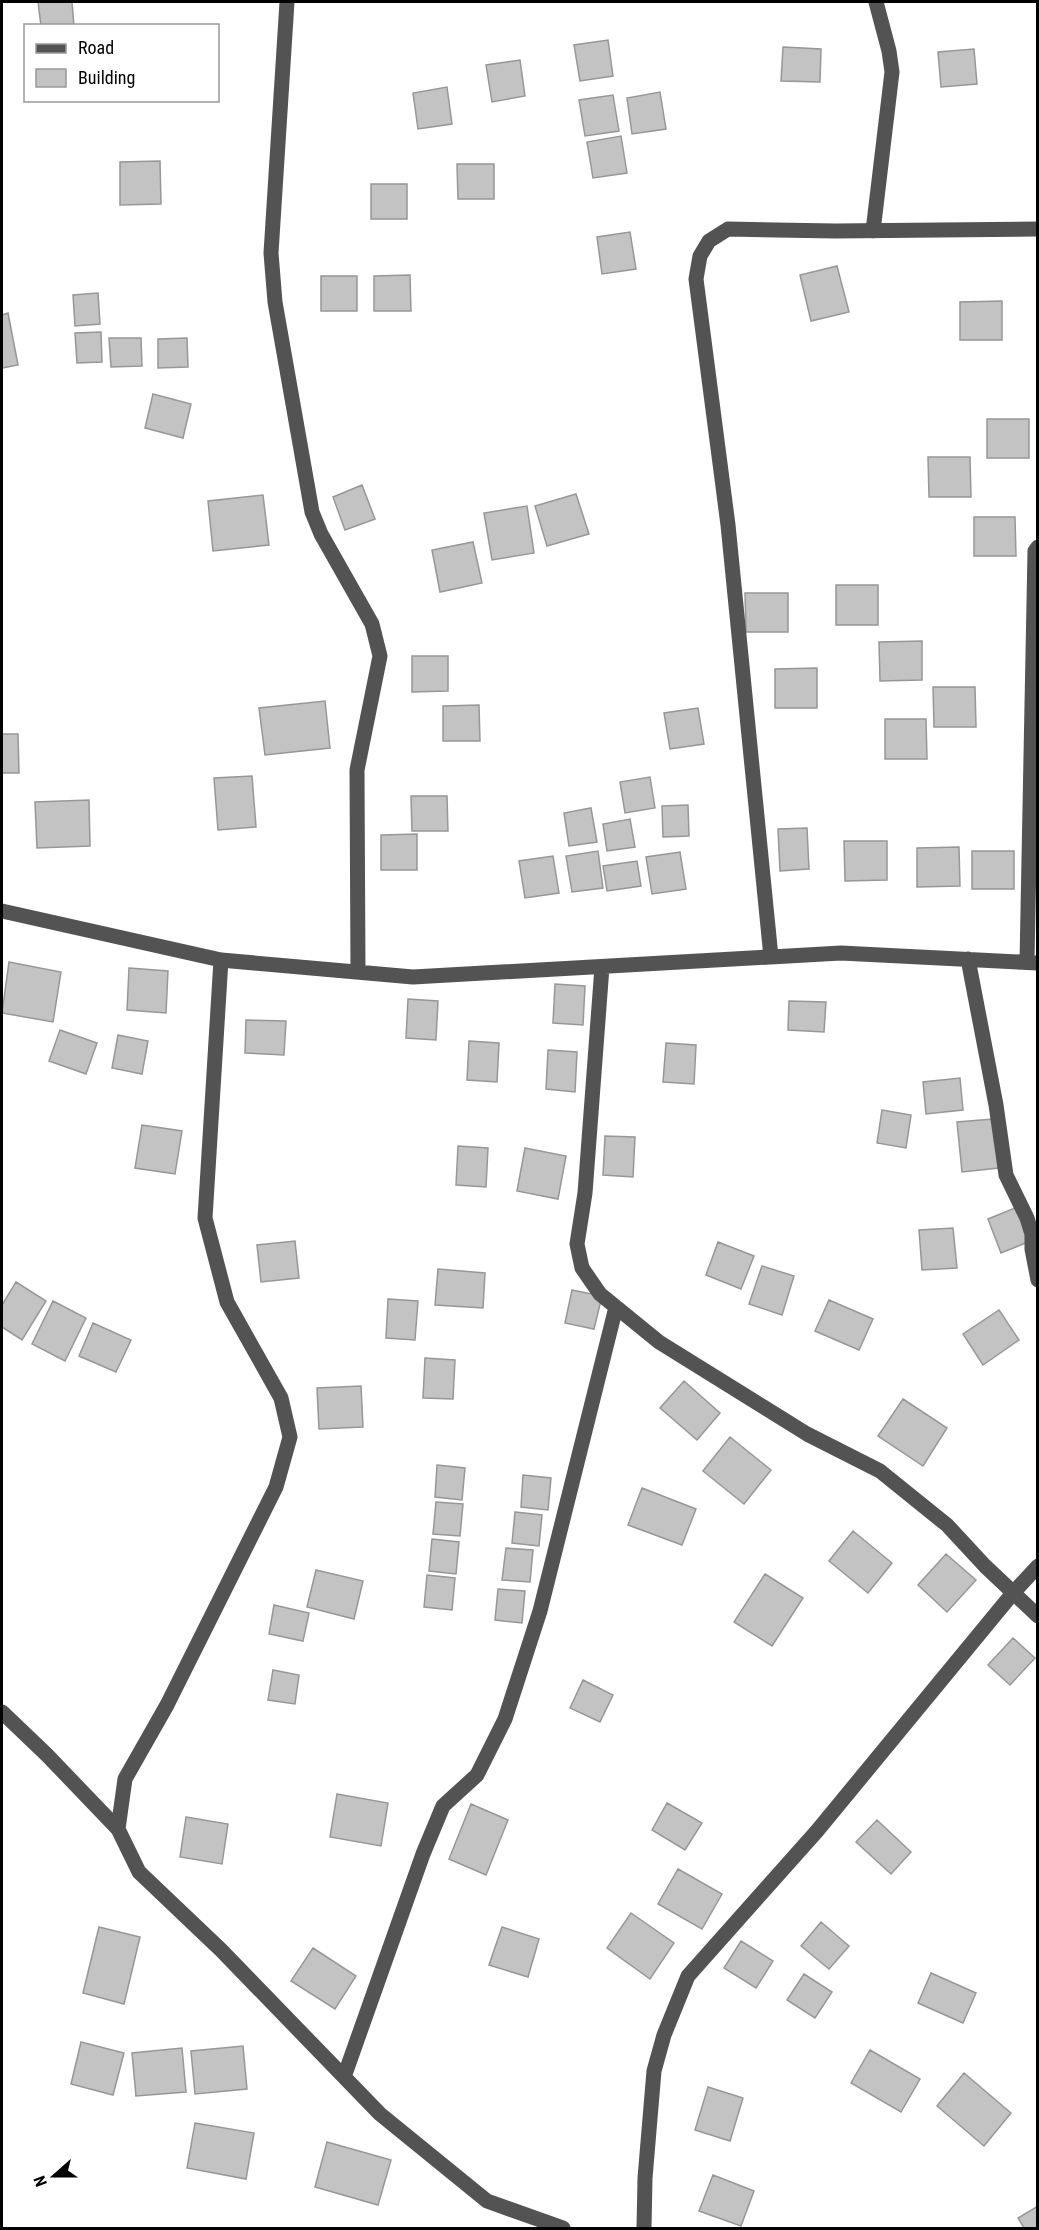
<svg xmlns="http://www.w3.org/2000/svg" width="1039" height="2230" font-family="'Roboto Condensed',sans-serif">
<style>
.building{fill:#c3c3c3;stroke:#979797;stroke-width:1.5}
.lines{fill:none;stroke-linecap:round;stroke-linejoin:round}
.minor{stroke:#535353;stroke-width:15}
</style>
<rect width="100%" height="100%" fill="#fff"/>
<!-- building -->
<path class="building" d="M 38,2 L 72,2 L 74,26 L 41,26 Z
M 608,40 L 613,76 L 580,81 L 574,45 Z
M 783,47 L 821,49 L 820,82 L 781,81 Z
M 974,49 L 977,84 L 941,87 L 938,52 Z
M 520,60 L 525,96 L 492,102 L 486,65 Z
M 447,87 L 452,124 L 418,129 L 413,93 Z
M 660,92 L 666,129 L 632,134 L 627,98 Z
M 613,95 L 619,131 L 585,136 L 579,100 Z
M 621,136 L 627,173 L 593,178 L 587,142 Z
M 160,161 L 161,204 L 120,205 L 120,162 Z
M 457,164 L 494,164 L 494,199 L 458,199 Z
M 371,184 L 407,184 L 407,219 L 371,219 Z
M 630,232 L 636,269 L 602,274 L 597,237 Z
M 837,266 L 849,312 L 811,321 L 800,275 Z
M 410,275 L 411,311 L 374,311 L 374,276 Z
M 321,276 L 357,276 L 357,311 L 321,311 Z
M 98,293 L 100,324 L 75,326 L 73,295 Z
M 1002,301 L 1002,340 L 960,340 L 960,302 Z
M 8,313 L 18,365 L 2,368 L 2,315 Z
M 101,332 L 102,362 L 77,363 L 75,333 Z
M 109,338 L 141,338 L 142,366 L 111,367 Z
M 187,338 L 188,367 L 158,368 L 158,339 Z
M 153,394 L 191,404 L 183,438 L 145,428 Z
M 987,419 L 1029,419 L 1029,458 L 987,458 Z
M 928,457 L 970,457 L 971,497 L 929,497 Z
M 362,485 L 375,519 L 345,530 L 333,497 Z
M 576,494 L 589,534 L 547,546 L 535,506 Z
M 263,495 L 269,545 L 213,551 L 208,501 Z
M 527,506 L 534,553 L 492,560 L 484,513 Z
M 974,517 L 1015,517 L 1016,556 L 974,556 Z
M 473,542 L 482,583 L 440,592 L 432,550 Z
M 836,585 L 878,585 L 878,625 L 836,625 Z
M 745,593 L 788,593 L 788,632 L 746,632 Z
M 922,641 L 922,680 L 880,681 L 879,642 Z
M 412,656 L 448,656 L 448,691 L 412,692 Z
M 817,668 L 817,708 L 775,708 L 775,669 Z
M 933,687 L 975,687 L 976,727 L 934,727 Z
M 325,701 L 330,748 L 265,755 L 259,708 Z
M 479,705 L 480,741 L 443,741 L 443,706 Z
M 698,708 L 704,744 L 670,749 L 664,713 Z
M 885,719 L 926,719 L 927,759 L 885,759 Z
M 2,734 L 18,734 L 19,773 L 2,773 Z
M 252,776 L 256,827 L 218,830 L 214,778 Z
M 650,777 L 655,808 L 625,813 L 620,782 Z
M 411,796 L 447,796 L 448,831 L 412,831 Z
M 89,800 L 90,846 L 37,848 L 35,802 Z
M 688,805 L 689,836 L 663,837 L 662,806 Z
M 591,808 L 597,842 L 569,846 L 564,813 Z
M 630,819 L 635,847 L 607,851 L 603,824 Z
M 807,828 L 809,869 L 780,871 L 778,829 Z
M 417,834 L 417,870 L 381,870 L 381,835 Z
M 844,841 L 887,841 L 887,880 L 845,881 Z
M 959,847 L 960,886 L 917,887 L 917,848 Z
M 598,851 L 603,888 L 572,892 L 566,856 Z
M 972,851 L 1014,851 L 1014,889 L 972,889 Z
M 680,852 L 686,889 L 652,894 L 646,857 Z
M 553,856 L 559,893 L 525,898 L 519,861 Z
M 637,861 L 641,886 L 607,891 L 603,866 Z
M 9,962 L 61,972 L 53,1022 L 2,1013 Z
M 129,968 L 168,971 L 166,1013 L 127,1010 Z
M 555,984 L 585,986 L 583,1025 L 553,1023 Z
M 408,999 L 438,1001 L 436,1040 L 406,1038 Z
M 789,1001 L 826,1002 L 824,1032 L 788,1030 Z
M 246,1020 L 286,1021 L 284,1055 L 245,1053 Z
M 60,1030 L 97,1043 L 86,1074 L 49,1061 Z
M 118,1035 L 148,1041 L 142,1074 L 112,1068 Z
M 469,1041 L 499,1043 L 497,1082 L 467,1080 Z
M 666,1043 L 696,1045 L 694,1084 L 663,1082 Z
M 548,1050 L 577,1052 L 575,1092 L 546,1089 Z
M 960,1078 L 963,1110 L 926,1114 L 923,1082 Z
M 882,1110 L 911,1115 L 906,1148 L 877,1143 Z
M 993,1119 L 999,1168 L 962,1172 L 957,1122 Z
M 142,1125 L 182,1131 L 175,1174 L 135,1168 Z
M 605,1136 L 635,1137 L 633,1177 L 603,1175 Z
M 458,1146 L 488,1148 L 486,1187 L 456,1185 Z
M 525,1148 L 566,1156 L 558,1199 L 517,1191 Z
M 1020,1206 L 1033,1240 L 1001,1253 L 988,1219 Z
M 953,1228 L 957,1268 L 922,1270 L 919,1230 Z
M 295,1241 L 299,1278 L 261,1282 L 257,1245 Z
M 718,1242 L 754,1256 L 741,1289 L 706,1275 Z
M 762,1266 L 794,1276 L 782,1315 L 749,1304 Z
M 438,1269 L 485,1273 L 483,1308 L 435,1305 Z
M 16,1282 L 46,1301 L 22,1340 L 2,1327 L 2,1305 Z
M 572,1290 L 602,1296 L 594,1329 L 565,1323 Z
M 388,1299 L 418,1301 L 415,1340 L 386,1338 Z
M 829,1300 L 873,1319 L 859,1350 L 815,1331 Z
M 53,1301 L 86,1318 L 65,1361 L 32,1344 Z
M 999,1310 L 1019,1340 L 983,1365 L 963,1334 Z
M 93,1323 L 131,1340 L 116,1372 L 79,1356 Z
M 425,1358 L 455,1360 L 453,1399 L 423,1398 Z
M 684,1381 L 720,1413 L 697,1440 L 660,1408 Z
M 361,1386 L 363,1427 L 319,1429 L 317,1388 Z
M 903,1399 L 947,1428 L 923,1466 L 878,1436 Z
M 730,1437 L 771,1470 L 744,1504 L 703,1471 Z
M 437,1465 L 465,1468 L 462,1500 L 435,1497 Z
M 523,1475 L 551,1478 L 548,1510 L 521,1507 Z
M 642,1488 L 696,1509 L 682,1545 L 628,1525 Z
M 436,1502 L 463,1504 L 460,1536 L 433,1534 Z
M 515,1512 L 542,1515 L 539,1546 L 512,1543 Z
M 853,1531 L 892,1563 L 868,1593 L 829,1561 Z
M 432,1539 L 459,1542 L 456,1574 L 429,1571 Z
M 506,1548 L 533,1550 L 530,1582 L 502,1580 Z
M 946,1554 L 976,1580 L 947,1612 L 918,1585 Z
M 316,1570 L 363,1581 L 354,1619 L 307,1607 Z
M 765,1574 L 803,1598 L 772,1646 L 734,1622 Z
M 427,1575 L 455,1578 L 452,1610 L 424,1607 Z
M 498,1589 L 525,1591 L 522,1623 L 495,1620 Z
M 274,1605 L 309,1613 L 303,1641 L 269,1634 Z
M 1013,1638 L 1035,1658 L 1010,1685 L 988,1665 Z
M 273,1670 L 299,1675 L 295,1704 L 268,1700 Z
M 583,1680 L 613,1695 L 600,1722 L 570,1708 Z
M 337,1794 L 388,1803 L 381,1846 L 330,1837 Z
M 667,1803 L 702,1823 L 685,1850 L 652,1830 Z
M 471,1804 L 508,1820 L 486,1875 L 449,1859 Z
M 186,1817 L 228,1824 L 222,1864 L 180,1857 Z
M 877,1820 L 911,1852 L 891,1874 L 856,1842 Z
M 678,1869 L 722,1894 L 702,1929 L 658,1904 Z
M 631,1913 L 674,1943 L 650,1979 L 607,1948 Z
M 821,1922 L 849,1946 L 829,1969 L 801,1946 Z
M 99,1927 L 140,1937 L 124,2004 L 83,1993 Z
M 502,1927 L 539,1939 L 528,1977 L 489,1965 Z
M 741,1941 L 773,1961 L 756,1988 L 724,1968 Z
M 313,1948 L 356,1976 L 335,2009 L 291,1981 Z
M 931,1973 L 976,1993 L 963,2023 L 918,2003 Z
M 804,1974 L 832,1992 L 815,2018 L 787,2000 Z
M 81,2042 L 124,2053 L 113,2095 L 71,2084 Z
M 243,2046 L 247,2089 L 195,2094 L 191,2051 Z
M 182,2048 L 186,2092 L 136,2096 L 132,2053 Z
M 870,2050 L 920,2079 L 901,2112 L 851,2083 Z
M 964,2073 L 1011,2113 L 984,2146 L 937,2106 Z
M 708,2087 L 743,2098 L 730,2141 L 695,2130 Z
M 195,2123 L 254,2133 L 246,2179 L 187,2168 Z
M 327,2142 L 391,2160 L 378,2205 L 315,2187 Z
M 713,2175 L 754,2191 L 741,2226 L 699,2211 Z
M 1038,2206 L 1038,2228 L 1024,2228 L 1018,2218 Z"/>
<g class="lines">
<!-- minor -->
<path class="minor" d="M 287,2 L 271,253 L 275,302 L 312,512 L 321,534 L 372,624 L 380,656 L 357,770 L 358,972
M 873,231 L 892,72 L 889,51 L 876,2
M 2,911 L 221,960 L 413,977 L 841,953 L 1038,963
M 771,957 L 728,525 L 696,279 L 700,256 L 709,241 L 728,229 L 835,231 L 1038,229
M 968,959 L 996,1105 L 1006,1175 L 1027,1218 L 1032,1234 L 1032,1249 L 1038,1280
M 221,960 L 205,1218 L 227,1302 L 281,1398 L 290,1437 L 276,1487 L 167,1705 L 125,1779 L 118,1829 L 139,1872 L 221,1950 L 380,2114 L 487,2201 L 563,2228
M 1027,962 L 1035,551 L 1038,547
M 602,967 L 585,1193 L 577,1244 L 582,1268 L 600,1294 L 659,1342 L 807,1434 L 880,1471 L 947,1525 L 985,1566 L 1038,1616
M 2,1712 L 47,1755 L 118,1829
M 344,2077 L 423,1854 L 443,1806 L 477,1775 L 505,1719 L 540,1611 L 616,1307
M 644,2228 L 645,2178 L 654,2071 L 664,2035 L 688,1976 L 817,1831 L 1013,1593 L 1038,1566"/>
</g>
<!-- border -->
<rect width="1039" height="2230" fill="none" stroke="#000000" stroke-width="6"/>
<!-- legend -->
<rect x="24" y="24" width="195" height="78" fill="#ffffff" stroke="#999999" stroke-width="1.5"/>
<rect x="36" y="44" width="30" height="9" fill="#535353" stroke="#999999" stroke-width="1.5"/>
<text x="78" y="54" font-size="18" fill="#000000">Road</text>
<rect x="36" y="69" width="30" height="18" fill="#c3c3c3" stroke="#999999" stroke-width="1.5"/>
<text x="78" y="84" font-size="18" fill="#000000">Building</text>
<!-- north arrow -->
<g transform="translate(54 2176) rotate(249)" stroke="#ffffff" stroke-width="4.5" paint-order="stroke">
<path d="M0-4.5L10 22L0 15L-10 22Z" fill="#000000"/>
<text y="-9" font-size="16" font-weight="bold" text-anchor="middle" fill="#000000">N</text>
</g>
</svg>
